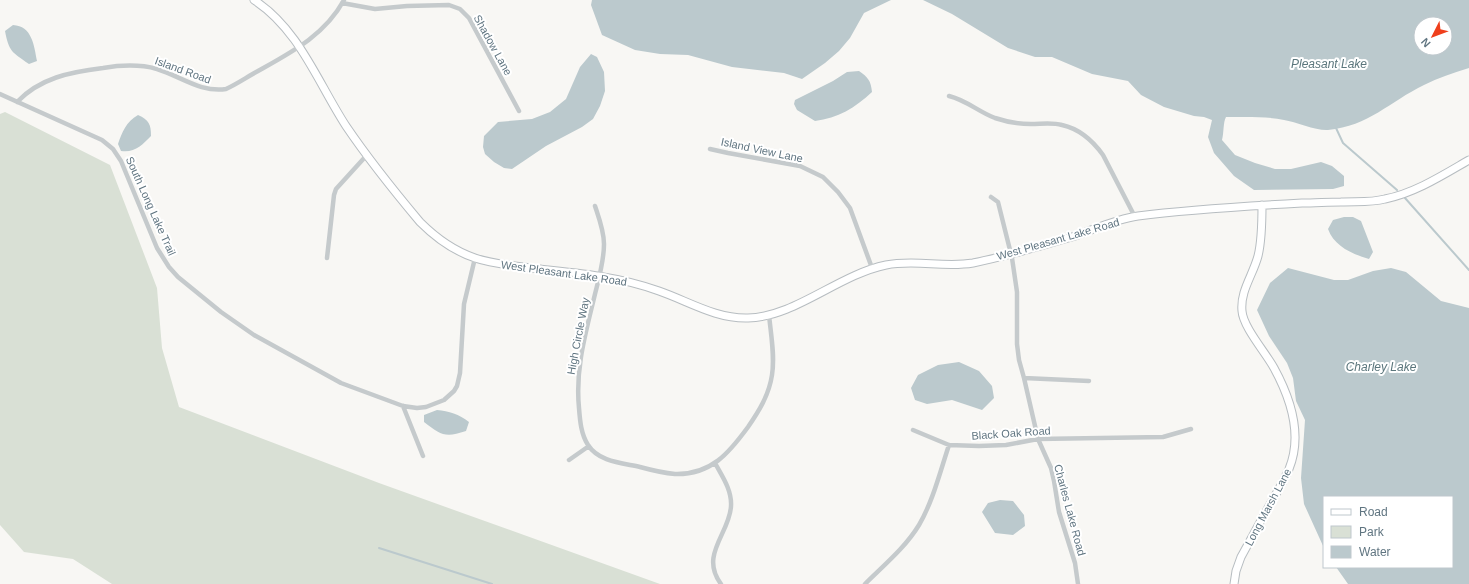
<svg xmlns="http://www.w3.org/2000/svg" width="1469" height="584" font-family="Arial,sans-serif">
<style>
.green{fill:#d9e0d5}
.water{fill:#bbc9cd;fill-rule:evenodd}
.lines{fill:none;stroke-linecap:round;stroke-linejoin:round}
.stream{stroke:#bbc9cd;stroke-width:2}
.secondary-casing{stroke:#b7bdc1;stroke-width:9}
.street{stroke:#c5cacc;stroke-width:4.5}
.secondary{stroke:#fff;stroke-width:7}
.labels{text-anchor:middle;stroke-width:4;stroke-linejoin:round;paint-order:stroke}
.street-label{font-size:11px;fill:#607581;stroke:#fff}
.water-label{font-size:12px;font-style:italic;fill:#5b767c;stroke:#fff}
</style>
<rect width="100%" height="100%" fill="#f8f7f4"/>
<!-- green -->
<path class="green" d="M 5,112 L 110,165 L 157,288 L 162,348 L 179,407 L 379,483 L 660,584 L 112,584 L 73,559 L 24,552 L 0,525 L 0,114 Z"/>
<!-- water -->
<path class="water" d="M 592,0 L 891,0 L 864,13 L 850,38 L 839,51 L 825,63 L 802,79 L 784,73 L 732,67 L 688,55 L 660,54 L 635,50 L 602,35 L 591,5 Z
M 923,0 L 1469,0 L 1469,68 C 1453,73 1438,78 1424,85 C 1389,102 1369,126 1328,130 C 1317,131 1296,122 1284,120 C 1265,116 1245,117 1226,117 C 1223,122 1224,133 1222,140 L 1235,155 L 1255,163 L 1275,169 L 1291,169 L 1321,162 L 1332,166 L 1344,176 L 1344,186 L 1333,189 L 1254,190 L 1234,176 L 1214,153 L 1208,137 L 1212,120 L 1204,117 L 1194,116 L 1164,107 L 1141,95 L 1128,81 L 1092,74 L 1052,57 L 1035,57 L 1008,48 L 952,14 ZM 1421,24 L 1445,24 L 1445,48 L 1421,48 Z
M 13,25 C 32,26 34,45 37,61 L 29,64 C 12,52 9,52 5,31 Z
M 591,54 L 597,57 L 604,72 L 605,91 L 600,106 L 593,119 L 582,127 L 546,146 L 512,169 L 504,168 L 494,162 L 485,154 L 483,147 L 484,136 L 498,122 L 532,119 L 550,112 L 566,99 L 580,67 Z
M 859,71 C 868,77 871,81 872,92 C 855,108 838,118 815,121 L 797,110 L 794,104 L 795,100 L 833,81 L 847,72 Z
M 138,115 C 149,120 151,124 151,136 C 142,145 135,153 121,151 L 118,144 C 122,132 126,122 138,115 Z
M 1344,217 L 1353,217 L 1361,221 L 1373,252 L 1369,259 C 1352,254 1334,246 1328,229 L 1333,220 Z
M 1288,268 L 1334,280 L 1348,280 L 1373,271 L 1391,268 L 1406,272 L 1441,301 L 1469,308 L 1469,584 L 1348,584 L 1336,567 L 1452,567 L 1452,497 L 1324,497 L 1324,548 L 1304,504 L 1301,478 L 1305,420 L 1296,401 L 1293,378 L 1287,363 L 1269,336 L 1257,310 L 1270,283 Z
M 959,362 L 979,371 L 992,386 L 994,398 L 982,410 L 952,400 L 927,404 L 915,400 L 911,388 L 918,375 L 938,365 Z
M 437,410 C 449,411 459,414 469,422 L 466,431 C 445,438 441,435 424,422 L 424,415 Z
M 1000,500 L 1013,501 L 1024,515 L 1025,526 L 1013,535 L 995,533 L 982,512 L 988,503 Z"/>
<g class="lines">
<!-- stream -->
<path class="stream" d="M 1336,128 L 1343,143 L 1397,190
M 1405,198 L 1469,270
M 379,548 L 492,584"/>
<defs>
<path id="secondary" d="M 254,0 C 299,29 318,83 346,126 C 369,160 394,191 420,222 C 436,238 454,251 475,258 C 496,265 519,266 540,269 C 580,273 621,277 659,291 C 688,301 716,319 748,318 C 795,317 838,275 886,265 C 915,259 944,268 973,263 C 1008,256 1041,246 1075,236 C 1095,229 1116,219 1138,216 C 1192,209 1247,206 1302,203 C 1315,203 1328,202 1341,202 C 1355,201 1370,203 1385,199 C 1415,193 1443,175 1469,160
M 1234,584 L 1236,571 L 1241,557 C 1251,539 1261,520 1272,501 C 1278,491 1284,480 1289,469 C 1303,435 1291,399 1274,368 C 1266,353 1243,327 1242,311 C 1240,291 1253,275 1258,256 C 1262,240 1262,222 1262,205"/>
</defs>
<!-- secondary casing -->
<use href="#secondary" class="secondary-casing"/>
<!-- street -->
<path class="street" d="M 342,3 L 375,9 L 407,6 L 449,5 L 460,9 L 469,18 L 519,111
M 0,94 L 102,140 L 113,149 L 121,161 L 157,248 L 169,267 L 178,277 L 221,312 L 254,335 L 341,383 L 403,406 L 417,408 L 426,407 L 444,400 L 454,391 L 457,386 L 460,373 L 464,304 L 475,258
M 949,96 C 966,100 979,112 995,118 C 1007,122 1019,124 1031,124 C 1041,124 1052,122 1062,125 C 1080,129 1093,141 1103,155 L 1135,217
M 17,102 C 40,78 70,72 103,68 C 121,65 139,64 157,69 C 180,76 201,93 226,89 C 237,84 247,77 258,71 C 292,52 325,35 344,0
M 710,149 L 728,153 L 800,166 L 823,177 L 838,192 L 850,208 L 872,268
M 991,197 L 998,202 L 1012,258 L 1017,292 L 1017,344 L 1019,360 L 1024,378 L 1038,439 L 1051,468 L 1054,481 L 1059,512 L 1075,563 L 1078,584
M 595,206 C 599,218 604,231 604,244 C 604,261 599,278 595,294 C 586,332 575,368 579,408 C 580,421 581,434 588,445 C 599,462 622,463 640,467 C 651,470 663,473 675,474 C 711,475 729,453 748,427 C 759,411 769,395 772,375 C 775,356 771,335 769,315
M 327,258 L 334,195 L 336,189 L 366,156
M 1024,378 L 1089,381
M 403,406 L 423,456
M 913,430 L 949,445 L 979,446 L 1006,445 L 1038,439 L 1163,437 L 1191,429
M 569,460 L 589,446
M 715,463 C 722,476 732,490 731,506 C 730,533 699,555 721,584
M 865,584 C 883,566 905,548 919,525 C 933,501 940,472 949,445"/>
<!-- secondary -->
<use href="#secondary" class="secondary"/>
</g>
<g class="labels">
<!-- street labels -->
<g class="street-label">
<text transform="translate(493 45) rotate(61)" y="4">Shadow Lane</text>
<text transform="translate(183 70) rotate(20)" y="4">Island Road</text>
<text transform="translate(762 150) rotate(12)" y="4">Island View Lane</text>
<text transform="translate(151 206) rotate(66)" y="4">South Long Lake Trail</text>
<text transform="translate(1058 239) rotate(-16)" y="4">West Pleasant Lake Road</text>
<text transform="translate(564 273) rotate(8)" y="4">West Pleasant Lake Road</text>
<text transform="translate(578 336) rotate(-79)" y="4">High Circle Way</text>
<text transform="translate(1011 433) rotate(-4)" y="4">Black Oak Road</text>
<text transform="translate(1268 507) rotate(-62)" y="4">Long Marsh Lane</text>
<text transform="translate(1070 510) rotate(75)" y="4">Charles Lake Road</text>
</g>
<!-- water labels -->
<g class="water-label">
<text x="1329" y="68">Pleasant Lake</text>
<text x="1381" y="371">Charley Lake</text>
</g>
</g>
<!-- legend -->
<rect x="1323" y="496" width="130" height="72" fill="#ffffff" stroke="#bfc8cd"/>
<rect x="1331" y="509" width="20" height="6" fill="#ffffff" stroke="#bfc8cd"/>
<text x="1359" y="516" font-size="12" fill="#607581">Road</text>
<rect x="1331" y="526" width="20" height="12" fill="#d9e0d5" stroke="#bfc8cd"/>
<text x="1359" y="536" font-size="12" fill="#607581">Park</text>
<rect x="1331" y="546" width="20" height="12" fill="#bbc9cd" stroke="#bfc8cd"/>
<text x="1359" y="556" font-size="12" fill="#607581">Water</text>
<!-- north arrow -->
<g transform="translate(1433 36) rotate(228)"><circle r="19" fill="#ffffff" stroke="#bfc8cd"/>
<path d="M0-3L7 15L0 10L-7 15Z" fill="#ef3f1c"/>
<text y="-6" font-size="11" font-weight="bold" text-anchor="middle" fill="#607581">N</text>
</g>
</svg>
